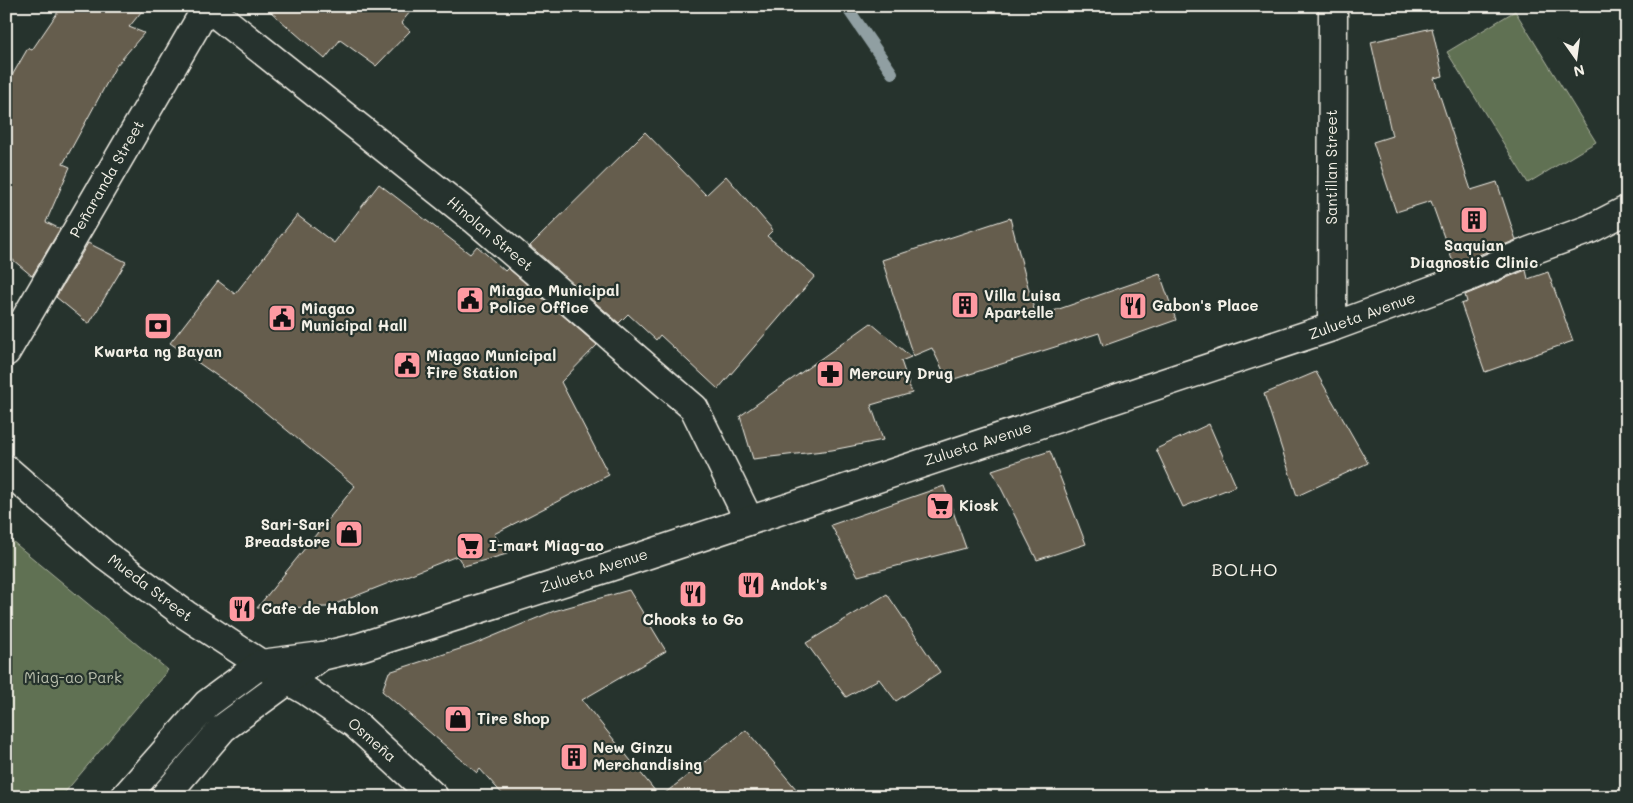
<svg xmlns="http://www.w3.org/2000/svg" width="1633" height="803" font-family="Mali,sans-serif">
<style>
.green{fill:#617153;stroke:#aab19e}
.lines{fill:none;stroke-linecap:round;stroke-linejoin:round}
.stream{stroke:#909fa2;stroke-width:12}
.building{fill:#655d4e;stroke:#f4f1e8}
.minor-casing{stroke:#f4f1e8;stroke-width:31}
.tertiary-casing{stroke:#f4f1e8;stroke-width:31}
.primary-casing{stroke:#f4f1e8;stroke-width:31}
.minor{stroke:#26332d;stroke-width:28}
.tertiary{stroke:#26332d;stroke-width:28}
.primary{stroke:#26332d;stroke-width:28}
.labels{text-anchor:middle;stroke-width:4.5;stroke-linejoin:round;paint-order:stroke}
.street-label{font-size:15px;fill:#f4f1e8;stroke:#26332d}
.poi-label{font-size:15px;font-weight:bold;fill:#f4f1e8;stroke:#26332d;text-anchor:start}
.park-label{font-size:15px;fill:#b9beac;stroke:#26332d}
.quarter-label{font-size:18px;letter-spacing:1px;fill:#f4f1e8;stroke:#26332d}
</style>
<rect width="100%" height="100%" fill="#26332d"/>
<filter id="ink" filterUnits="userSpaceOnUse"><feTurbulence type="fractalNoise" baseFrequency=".02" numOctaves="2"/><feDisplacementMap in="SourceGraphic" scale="10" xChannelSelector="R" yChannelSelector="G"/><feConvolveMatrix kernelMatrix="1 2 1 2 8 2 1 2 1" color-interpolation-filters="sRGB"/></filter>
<g filter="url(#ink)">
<!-- green -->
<path class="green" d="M 1515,11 L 1596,142 L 1528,183 L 1447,52 Z
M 6,536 L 168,670 L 61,797 L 6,797 Z"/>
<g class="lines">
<!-- stream -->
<path class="stream" d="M 846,6 L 892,73"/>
</g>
<!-- building -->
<path class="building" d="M 62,6 L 146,6 L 129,27 L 144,33 L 116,66 L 63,164 L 70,167 L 46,222 L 60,229 L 32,276 L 6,254 L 6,86 L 28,48 L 32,50 Z
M 264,6 L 415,6 L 401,23 L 410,31 L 376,66 L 340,40 L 325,59 Z
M 1432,28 L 1443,76 L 1434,78 L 1471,190 L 1497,182 L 1516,240 L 1454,265 L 1431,201 L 1396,212 L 1373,142 L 1392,136 L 1371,42 Z
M 645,132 L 706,195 L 726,176 L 773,230 L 767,236 L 815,276 L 718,389 L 660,335 L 656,340 L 628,314 L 619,323 L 530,246 Z
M 379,184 L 470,254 L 477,246 L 505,271 L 508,268 L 597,345 L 561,382 L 609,475 L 494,534 L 507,554 L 464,566 L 457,556 L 328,607 L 257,608 L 355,486 L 243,394 L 170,343 L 218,281 L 235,294 L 297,215 L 334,243 Z
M 1010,218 L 1036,317 L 1160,274 L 1176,320 L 1103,346 L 1099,333 L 948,381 L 932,348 L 913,356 L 882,260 Z
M 88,243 L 126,262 L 89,324 L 56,297 Z
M 1526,270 L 1528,279 L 1548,272 L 1573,341 L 1485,372 L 1461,304 L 1467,302 L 1465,295 Z
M 871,323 L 911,357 L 901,361 L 912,393 L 871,405 L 883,440 L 832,450 L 753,459 L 740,416 Z
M 1316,372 L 1368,463 L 1297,496 L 1264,394 Z
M 1209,424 L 1236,486 L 1183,507 L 1156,449 Z
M 1050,451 L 1086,544 L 1037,560 L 992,470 Z
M 944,486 L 966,548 L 858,576 L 831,525 Z
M 629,590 L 666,651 L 582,700 L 660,797 L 746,730 L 803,797 L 505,797 L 480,769 L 477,773 L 382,691 L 389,672 L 472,645 L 554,611 Z
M 887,594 L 940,672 L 896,701 L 879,679 L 846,697 L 806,643 Z"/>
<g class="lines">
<defs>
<path id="minor" d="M 206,6 L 474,219 L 694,408 L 749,520
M 1332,327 L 1333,6
M 6,352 L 207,7
M 6,469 L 104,554 L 186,615 L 261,664"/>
<path id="tertiary" d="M 270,670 L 305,690 L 355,724 L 434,797"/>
<path id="primary" d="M 125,797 L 207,704 L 261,664 L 322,656 L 360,647 L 607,568 L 1332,327 L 1468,277 L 1530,251 L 1590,229 L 1627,210
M 164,797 L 223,728 L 320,657"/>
</defs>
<!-- minor casing -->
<use href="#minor" class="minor-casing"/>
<!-- tertiary casing -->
<use href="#tertiary" class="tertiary-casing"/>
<!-- primary casing -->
<use href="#primary" class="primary-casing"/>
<!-- minor -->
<use href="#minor" class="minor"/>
<!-- tertiary -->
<use href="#tertiary" class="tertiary"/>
<!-- primary -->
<use href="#primary" class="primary"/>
</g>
</g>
<!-- icons -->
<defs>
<symbol id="building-square" viewBox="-11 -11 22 22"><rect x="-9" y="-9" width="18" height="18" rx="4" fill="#ff9aa2" stroke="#26332d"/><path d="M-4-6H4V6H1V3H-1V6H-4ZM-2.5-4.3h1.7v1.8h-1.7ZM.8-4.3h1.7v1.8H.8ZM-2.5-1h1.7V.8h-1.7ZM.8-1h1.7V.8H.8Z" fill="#111"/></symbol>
<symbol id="civic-square" viewBox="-11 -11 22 22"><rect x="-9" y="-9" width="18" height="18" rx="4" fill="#ff9aa2" stroke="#26332d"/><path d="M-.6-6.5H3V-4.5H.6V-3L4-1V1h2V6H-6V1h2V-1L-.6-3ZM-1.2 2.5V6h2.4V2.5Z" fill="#111"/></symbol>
<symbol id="restaurant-square" viewBox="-11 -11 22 22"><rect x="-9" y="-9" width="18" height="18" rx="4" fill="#ff9aa2" stroke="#26332d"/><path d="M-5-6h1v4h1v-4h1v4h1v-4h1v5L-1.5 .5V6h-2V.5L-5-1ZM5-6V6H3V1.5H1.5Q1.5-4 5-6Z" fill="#111"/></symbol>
<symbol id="bank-square" viewBox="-11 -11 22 22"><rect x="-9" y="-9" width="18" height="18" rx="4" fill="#ff9aa2" stroke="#26332d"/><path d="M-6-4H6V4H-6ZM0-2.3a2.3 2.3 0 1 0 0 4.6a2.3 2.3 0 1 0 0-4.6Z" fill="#111"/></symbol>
<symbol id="pharmacy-square" viewBox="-11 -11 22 22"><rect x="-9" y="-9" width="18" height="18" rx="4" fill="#ff9aa2" stroke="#26332d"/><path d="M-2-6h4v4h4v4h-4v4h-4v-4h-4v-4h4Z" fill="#111"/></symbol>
<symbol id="supermarket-square" viewBox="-11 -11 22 22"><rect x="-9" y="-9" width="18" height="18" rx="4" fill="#ff9aa2" stroke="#26332d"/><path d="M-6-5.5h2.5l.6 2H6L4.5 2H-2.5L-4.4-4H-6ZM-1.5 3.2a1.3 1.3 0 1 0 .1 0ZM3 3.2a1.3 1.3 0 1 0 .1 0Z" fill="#111"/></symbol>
<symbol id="shop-square" viewBox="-11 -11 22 22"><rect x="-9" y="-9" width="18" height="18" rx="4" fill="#ff9aa2" stroke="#26332d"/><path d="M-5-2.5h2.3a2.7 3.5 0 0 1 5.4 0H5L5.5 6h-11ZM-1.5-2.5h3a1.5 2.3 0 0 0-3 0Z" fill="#111"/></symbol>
</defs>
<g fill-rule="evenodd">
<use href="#building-square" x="1458" y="204" width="32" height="32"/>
<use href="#civic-square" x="454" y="284" width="32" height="32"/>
<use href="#building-square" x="949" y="289" width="32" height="32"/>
<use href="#restaurant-square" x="1117" y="290" width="32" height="32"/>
<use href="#civic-square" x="266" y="302" width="32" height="32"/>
<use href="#bank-square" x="142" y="310" width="32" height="32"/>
<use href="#civic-square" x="391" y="349" width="32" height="32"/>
<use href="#pharmacy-square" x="814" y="358" width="32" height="32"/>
<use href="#supermarket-square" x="924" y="490" width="32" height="32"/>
<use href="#shop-square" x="333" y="518" width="32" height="32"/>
<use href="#supermarket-square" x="454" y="530" width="32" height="32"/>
<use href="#restaurant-square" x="735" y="569" width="32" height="32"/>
<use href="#restaurant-square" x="677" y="578" width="32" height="32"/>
<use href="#restaurant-square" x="226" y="593" width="32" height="32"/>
<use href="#shop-square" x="442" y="703" width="32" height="32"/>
<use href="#building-square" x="558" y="741" width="32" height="32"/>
</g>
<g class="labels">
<!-- street labels -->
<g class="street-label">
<text transform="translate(1332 167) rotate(-90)" y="5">Santillan Street</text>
<text transform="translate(107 179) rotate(-60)" y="5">Peñaranda Street</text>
<text transform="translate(490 234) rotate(40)" y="5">Hinolan Street</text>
<text transform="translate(1362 316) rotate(-20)" y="5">Zulueta Avenue</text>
<text transform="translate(978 444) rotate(-18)" y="5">Zulueta Avenue</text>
<text transform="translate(594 571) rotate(-18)" y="5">Zulueta Avenue</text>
<text transform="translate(150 588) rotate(37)" y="5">Mueda Street</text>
<text transform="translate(372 740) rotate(41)" y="5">Osmeña</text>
</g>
<!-- poi labels -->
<g class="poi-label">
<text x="1474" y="251" text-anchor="middle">Saquian<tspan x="1474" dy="17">Diagnostic Clinic</tspan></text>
<text x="489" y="296">Miagao Municipal<tspan x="489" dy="17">Police Office</tspan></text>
<text x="984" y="301">Villa Luisa<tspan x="984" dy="17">Apartelle</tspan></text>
<text x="1152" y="311">Gabon's Place</text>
<text x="301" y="314">Miagao<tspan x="301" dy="17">Municipal Hall</tspan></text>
<text x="158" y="357" text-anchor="middle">Kwarta ng Bayan</text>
<text x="426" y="361">Miagao Municipal<tspan x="426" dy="17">Fire Station</tspan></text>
<text x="849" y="379">Mercury Drug</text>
<text x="959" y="511">Kiosk</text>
<text x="330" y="530" text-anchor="end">Sari-Sari<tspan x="330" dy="17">Breadstore</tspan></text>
<text x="489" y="551">I-mart Miag-ao</text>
<text x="770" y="590">Andok's</text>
<text x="261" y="614">Cafe de Hablon</text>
<text x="693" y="625" text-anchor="middle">Chooks to Go</text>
<text x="477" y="724">Tire Shop</text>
<text x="593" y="753">New Ginzu<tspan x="593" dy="17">Merchandising</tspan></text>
</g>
<!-- park labels -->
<g class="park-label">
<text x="73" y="683">Miag-ao Park</text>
</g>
<!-- quarter labels -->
<g class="quarter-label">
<text x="1245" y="576">BOLHO</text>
</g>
</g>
<!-- margin -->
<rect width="1633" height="803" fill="none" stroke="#26332d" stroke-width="25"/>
<rect x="12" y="12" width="1608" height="778" fill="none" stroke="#f4f1e8" stroke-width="2" filter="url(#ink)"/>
<!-- north arrow -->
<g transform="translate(1576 58) rotate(166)" stroke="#26332d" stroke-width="4" paint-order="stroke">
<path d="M0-4L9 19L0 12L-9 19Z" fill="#f4f1e8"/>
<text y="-8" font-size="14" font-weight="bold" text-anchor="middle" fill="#f4f1e8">N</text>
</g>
</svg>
